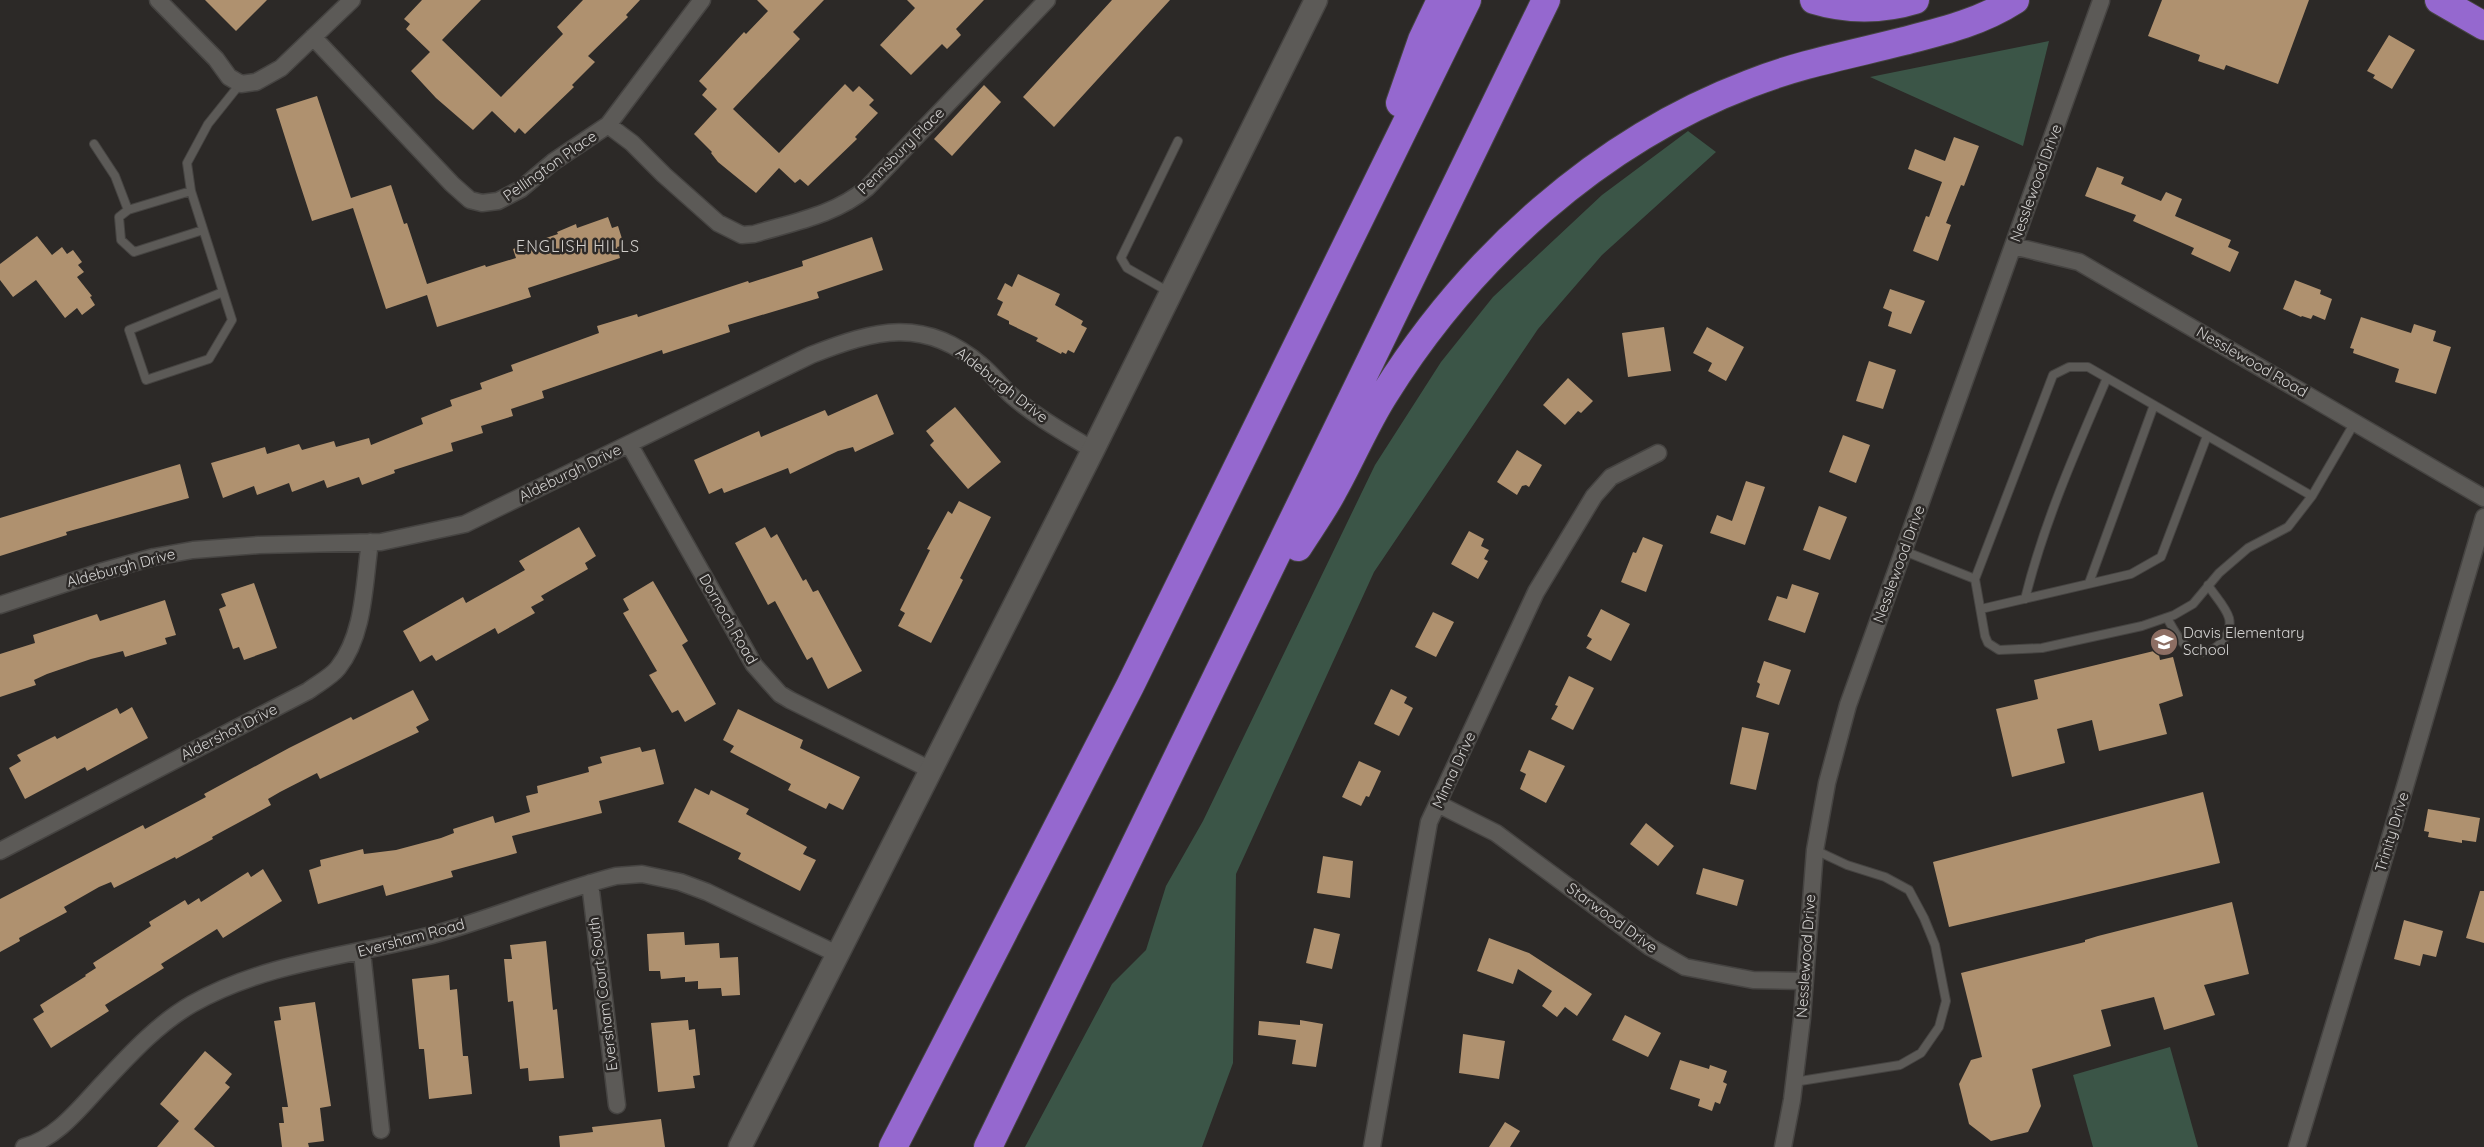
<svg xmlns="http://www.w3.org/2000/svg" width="2484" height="1147" font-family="Quicksand,sans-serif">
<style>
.green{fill:#3b5547}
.building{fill:#af916f}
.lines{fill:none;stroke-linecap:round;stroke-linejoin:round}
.lane-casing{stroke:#464442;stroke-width:10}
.street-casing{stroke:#464442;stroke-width:19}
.secondary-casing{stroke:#464442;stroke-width:25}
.highway-casing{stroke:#464442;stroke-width:30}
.lane{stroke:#5c5a57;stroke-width:8}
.street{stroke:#5c5a57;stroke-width:16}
.secondary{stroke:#5c5a57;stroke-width:22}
.highway{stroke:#9568cf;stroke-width:28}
.labels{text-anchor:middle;stroke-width:5;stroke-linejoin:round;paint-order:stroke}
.street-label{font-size:15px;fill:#d4d3d2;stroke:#2c2927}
.poi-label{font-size:15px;fill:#d4d3d2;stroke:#2c2927;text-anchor:start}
.neighbourhood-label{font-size:16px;letter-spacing:1px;fill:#d2cfcc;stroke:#2c2927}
</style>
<rect width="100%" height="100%" fill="#2c2927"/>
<!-- green -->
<path class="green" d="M 2049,41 L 2023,146 L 1870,77 Z
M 1688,131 L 1716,152 L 1602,255 L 1538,329 L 1374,572 L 1236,874 L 1233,1063 L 1202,1147 L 1025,1147 L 1112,984 L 1146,950 L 1166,886 L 1203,821 L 1375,465 L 1441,362 L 1493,297 L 1602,195 Z
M 2170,1047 L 2198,1147 L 2093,1147 L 2073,1075 Z"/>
<!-- building -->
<path class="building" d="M 205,0 L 267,0 L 236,31 Z
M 422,0 L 481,0 L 442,40 L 501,97 L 563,34 L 557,27 L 583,0 L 640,0 L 626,15 L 628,17 L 588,56 L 595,62 L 572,85 L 574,87 L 525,134 L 519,128 L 515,133 L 492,111 L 473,130 L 436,98 L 411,71 L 430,52 L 406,29 L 410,24 L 404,19 Z
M 757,0 L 824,0 L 793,32 L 800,39 L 733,109 L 779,153 L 845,84 L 853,92 L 859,86 L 874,100 L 869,105 L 878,113 L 855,137 L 857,139 L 808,186 L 800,179 L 795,183 L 779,168 L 756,193 L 718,162 L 711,153 L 712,152 L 694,134 L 717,109 L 702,95 L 707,89 L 699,81 L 744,32 L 746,34 L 768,11 Z
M 907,0 L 984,0 L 956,29 L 961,35 L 947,49 L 942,44 L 911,75 L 880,45 L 915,8 Z
M 1112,0 L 1170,0 L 1054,127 L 1023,97 Z
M 2162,0 L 2309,0 L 2278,84 L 2226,65 L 2224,70 L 2198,61 L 2200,55 L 2148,36 Z
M 2389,35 L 2415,50 L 2392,89 L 2373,78 L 2375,75 L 2367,71 Z
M 984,85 L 1001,102 L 952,156 L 934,139 Z
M 317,96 L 351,198 L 391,185 L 404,224 L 407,223 L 427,284 L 485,265 L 486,267 L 516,258 L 513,249 L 558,234 L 557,232 L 576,224 L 577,228 L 608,217 L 612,228 L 618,226 L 624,245 L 617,247 L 620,258 L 528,288 L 531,297 L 437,327 L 427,295 L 386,309 L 353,208 L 312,221 L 296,172 L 276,109 Z
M 1954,137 L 1979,146 L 1964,186 L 1961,185 L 1946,223 L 1951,225 L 1938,261 L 1913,251 L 1926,216 L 1929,217 L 1942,182 L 1908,169 L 1915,149 L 1945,161 Z
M 2097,167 L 2124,177 L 2121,184 L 2161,201 L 2166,192 L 2182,199 L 2175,216 L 2231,240 L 2228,247 L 2239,252 L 2230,272 L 2191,254 L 2194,248 L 2133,221 L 2136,215 L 2085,196 Z
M 37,236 L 52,255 L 62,247 L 67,254 L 73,250 L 82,262 L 78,265 L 84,272 L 77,277 L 92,296 L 90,297 L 95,305 L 82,315 L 77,308 L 65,318 L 36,280 L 13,297 L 0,280 L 0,264 Z
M 872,237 L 883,270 L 817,292 L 819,298 L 728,325 L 730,332 L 663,354 L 662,350 L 542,391 L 544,398 L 511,409 L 513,416 L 481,426 L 483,433 L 451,443 L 453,451 L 394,470 L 395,473 L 362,485 L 359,477 L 327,488 L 324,480 L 292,492 L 289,483 L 257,495 L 254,486 L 223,498 L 211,463 L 265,447 L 267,454 L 299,444 L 302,450 L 334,441 L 336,447 L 369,438 L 371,445 L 423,424 L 421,418 L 452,406 L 450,400 L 482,389 L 480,383 L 513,371 L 511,365 L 599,333 L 597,326 L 637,314 L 638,317 L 748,281 L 749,283 L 803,266 L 802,261 Z
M 1018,274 L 1060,294 L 1055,305 L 1083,321 L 1081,325 L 1087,328 L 1074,353 L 1068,350 L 1066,354 L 1062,352 L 1061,354 L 1036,341 L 1038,338 L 1009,324 L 1009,321 L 997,315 L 1003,302 L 997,299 L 1005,283 L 1012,287 Z
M 2295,280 L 2321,290 L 2320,294 L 2332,299 L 2325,320 L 2313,315 L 2311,319 L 2302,316 L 2301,317 L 2283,309 Z
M 1890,289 L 1925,301 L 1911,334 L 1888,326 L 1892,312 L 1883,308 Z
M 2361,317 L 2411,333 L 2414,324 L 2436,331 L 2433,341 L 2451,347 L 2436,394 L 2395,382 L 2399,369 L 2353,353 L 2354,349 L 2350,348 Z
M 1664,327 L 1671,371 L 1628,377 L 1622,333 Z
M 1707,327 L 1744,347 L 1726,381 L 1708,371 L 1712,363 L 1693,353 Z
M 1869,361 L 1896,370 L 1883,409 L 1856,401 Z
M 1568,378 L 1593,401 L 1581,413 L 1578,411 L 1565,425 L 1543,405 Z
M 877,394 L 894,434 L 855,452 L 853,447 L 838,451 L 790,474 L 788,468 L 724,493 L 722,488 L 709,494 L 694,460 L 759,431 L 761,437 L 825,410 L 828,416 Z
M 955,407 L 1001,462 L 968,489 L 930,445 L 934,441 L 926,431 Z
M 1843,435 L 1870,445 L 1856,483 L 1829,472 Z
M 1517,450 L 1542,465 L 1529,487 L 1526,485 L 1522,486 L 1517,495 L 1497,482 Z
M 180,464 L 189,498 L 66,532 L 67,535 L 0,556 L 0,518 Z
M 1746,481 L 1765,487 L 1745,545 L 1710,533 L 1717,515 L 1732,521 Z
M 959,501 L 991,517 L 960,578 L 963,580 L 931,643 L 898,626 L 905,613 L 900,610 L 930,550 L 927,549 L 948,511 L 952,514 Z
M 1819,506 L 1847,517 L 1830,560 L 1803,550 Z
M 579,527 L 596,556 L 585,563 L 588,569 L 541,596 L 544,600 L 531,607 L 535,613 L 498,634 L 495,628 L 436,661 L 432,655 L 420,662 L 403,631 L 463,597 L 466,603 L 525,570 L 519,561 Z
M 765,527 L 771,538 L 777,534 L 803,581 L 806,579 L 813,592 L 818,590 L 862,671 L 828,689 L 812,657 L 807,660 L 775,601 L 768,605 L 735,543 Z
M 1469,531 L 1484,539 L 1481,546 L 1489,550 L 1484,559 L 1488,561 L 1478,579 L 1451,564 Z
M 1643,537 L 1663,545 L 1646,592 L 1621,582 L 1633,552 L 1636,553 Z
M 653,581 L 688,641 L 682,645 L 716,704 L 685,722 L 678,710 L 672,713 L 649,675 L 657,671 L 623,613 L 629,610 L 623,599 Z
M 254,583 L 277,648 L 244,660 L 239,647 L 233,649 L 219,609 L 226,606 L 221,594 Z
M 1792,584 L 1819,593 L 1805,633 L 1768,620 L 1777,596 L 1787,599 Z
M 165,600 L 176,635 L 165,638 L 167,644 L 125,657 L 123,651 L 91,659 L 47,674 L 34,680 L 36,685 L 0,697 L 0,654 L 35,643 L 33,635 L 97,614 L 100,621 Z
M 1601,609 L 1630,624 L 1611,661 L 1586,648 L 1592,639 L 1587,636 Z
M 1433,612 L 1454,622 L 1436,657 L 1415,647 Z
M 2158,650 L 2160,660 L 2173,657 L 2183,696 L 2159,704 L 2167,734 L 2099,751 L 2092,720 L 2057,729 L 2065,763 L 2012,777 L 1996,709 L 2038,699 L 2034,680 Z
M 1764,661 L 1791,670 L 1779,705 L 1756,697 L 1760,684 L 1757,682 Z
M 1569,676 L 1594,688 L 1573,730 L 1551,719 L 1558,706 L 1555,705 Z
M 1391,689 L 1407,697 L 1404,703 L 1413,708 L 1399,736 L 1374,724 Z
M 413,690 L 429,720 L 416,727 L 419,732 L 320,779 L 317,773 L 280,792 L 268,799 L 271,805 L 212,837 L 213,839 L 176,859 L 175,857 L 114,888 L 111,882 L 99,887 L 64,907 L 67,912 L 19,938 L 20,941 L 0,952 L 0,899 L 143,825 L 145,829 L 206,797 L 204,794 L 289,748 L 351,717 L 353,720 Z
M 132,707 L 148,738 L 87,771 L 85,767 L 25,799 L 9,768 L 21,761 L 17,755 L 55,736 L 57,739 L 117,708 L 120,714 Z
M 738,709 L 803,740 L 800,748 L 860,777 L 843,810 L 829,803 L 826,809 L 788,790 L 791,784 L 730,752 L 734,746 L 723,740 Z
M 1742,727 L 1769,733 L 1756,790 L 1730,784 Z
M 640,747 L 642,752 L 655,749 L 664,784 L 599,801 L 602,813 L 512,836 L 517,853 L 451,871 L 453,877 L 386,896 L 383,885 L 318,904 L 309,870 L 321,866 L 320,860 L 363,849 L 364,854 L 396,850 L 441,838 L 454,833 L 453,829 L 493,816 L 495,823 L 530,812 L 526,796 L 538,793 L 537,786 L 589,772 L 588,767 L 602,763 L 600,757 Z
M 1529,750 L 1565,766 L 1546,803 L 1520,789 L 1526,774 L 1520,771 Z
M 1359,761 L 1381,771 L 1369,797 L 1366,796 L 1361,806 L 1342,797 Z
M 695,788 L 709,795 L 711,790 L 749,809 L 746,814 L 807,847 L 803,854 L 816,860 L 800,891 L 738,859 L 741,853 L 678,822 Z
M 2203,792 L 2220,863 L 1949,927 L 1933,862 Z
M 2428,809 L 2480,818 L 2476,842 L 2462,840 L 2462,843 L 2428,837 L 2429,832 L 2424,831 Z
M 1646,823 L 1674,846 L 1658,866 L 1630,844 Z
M 1323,856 L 1353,861 L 1350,898 L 1317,893 Z
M 1703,868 L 1744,880 L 1737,906 L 1696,894 Z
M 263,869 L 282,901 L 223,938 L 217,929 L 161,964 L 164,968 L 105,1005 L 109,1011 L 51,1048 L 33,1019 L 44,1012 L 40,1005 L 86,976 L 85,975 L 96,968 L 93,963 L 151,926 L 149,922 L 185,900 L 188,905 L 199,898 L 201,902 L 248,872 L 251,877 Z
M 2480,891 L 2484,891 L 2484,943 L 2466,938 Z
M 2232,902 L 2249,974 L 2204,985 L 2215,1015 L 2164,1030 L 2154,997 L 2101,1010 L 2111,1046 L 2032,1069 L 2041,1106 L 2028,1132 L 1991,1141 L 1969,1124 L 1959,1084 L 1971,1060 L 1982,1057 L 1961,973 L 2085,942 L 2085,940 L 2098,936 Z
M 2404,920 L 2443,931 L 2436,957 L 2423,954 L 2420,966 L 2394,959 Z
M 1314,928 L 1340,934 L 1332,969 L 1306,963 Z
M 684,932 L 685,945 L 719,943 L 720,958 L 738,957 L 740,995 L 722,996 L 721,988 L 698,989 L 698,981 L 685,982 L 685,977 L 661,979 L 660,971 L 649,971 L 647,934 Z
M 1489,938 L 1529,953 L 1592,994 L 1577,1016 L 1565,1007 L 1557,1017 L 1542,1006 L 1552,991 L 1518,969 L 1513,984 L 1477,971 Z
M 546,941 L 553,1010 L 557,1009 L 564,1078 L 529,1081 L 528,1068 L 520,1069 L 513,1001 L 508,1002 L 504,959 L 512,959 L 510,945 Z
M 449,975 L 450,990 L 457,989 L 463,1056 L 468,1056 L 472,1094 L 429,1099 L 424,1049 L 419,1049 L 412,979 Z
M 315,1002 L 331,1106 L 320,1108 L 324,1141 L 308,1143 L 309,1147 L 282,1147 L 279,1123 L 284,1123 L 282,1107 L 288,1107 L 274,1021 L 281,1020 L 279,1007 Z
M 1625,1015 L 1661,1033 L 1648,1057 L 1612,1040 Z
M 688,1020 L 689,1030 L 695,1029 L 700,1075 L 693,1076 L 695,1088 L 658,1092 L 651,1023 Z
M 1300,1020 L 1323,1024 L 1316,1067 L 1292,1064 L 1296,1040 L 1258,1035 L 1259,1021 L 1300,1025 Z
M 1463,1034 L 1505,1041 L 1499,1079 L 1459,1073 Z
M 205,1051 L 232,1074 L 225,1083 L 230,1087 L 194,1129 L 215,1147 L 157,1147 L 179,1121 L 160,1104 Z
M 1680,1060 L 1709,1069 L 1710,1065 L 1727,1071 L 1723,1082 L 1727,1084 L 1720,1104 L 1715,1102 L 1712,1111 L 1698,1106 L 1700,1099 L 1670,1089 Z
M 661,1119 L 665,1147 L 560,1147 L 559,1136 L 593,1132 L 592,1127 Z
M 1505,1122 L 1520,1131 L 1510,1147 L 1489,1147 Z"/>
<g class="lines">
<defs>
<path id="lane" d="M 94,144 L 115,176 L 128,210
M 191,191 L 128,210 L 119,217 L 121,240 L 134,252 L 203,230
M 223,292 L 129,330 L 146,380 L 209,359 L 232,320 L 191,191 L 187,163 L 208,124 L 240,84
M 1169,292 L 1127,268 L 1121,258 L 1178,141
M 1904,551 L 1975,579 L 1985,636 L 1988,643 L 1999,650 L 2042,648 L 2142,626 L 2174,615 L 2193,604 L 2219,573 L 2248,548 L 2288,527 L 2312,496 L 2355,422
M 1975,579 L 2053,375 L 2069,367 L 2088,367 L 2312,496
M 2089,583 L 2154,405
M 2025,599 C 2044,522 2076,450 2107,378
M 1981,609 L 2131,574 L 2161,557 L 2207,436
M 2167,618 C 2173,628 2179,642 2190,649 C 2208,661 2234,638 2229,618 C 2226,607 2214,595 2208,585
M 1794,1082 L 1900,1065 L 1921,1053 L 1939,1027 L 1946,1001 L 1935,945 L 1924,918 L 1909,890 L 1885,877 L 1847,865 L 1815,850"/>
<path id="street" d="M 158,0 L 216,59 L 229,77 L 241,84 L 256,82 L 281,68 L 352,0
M 313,37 L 452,184 L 470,200 L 482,203 L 498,201 L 521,189 L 553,162 L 608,125 L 702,0
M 608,125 L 632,143 L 664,175 L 718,223 L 742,235 L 754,234 C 794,222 835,215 867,188 L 1047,0
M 2013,246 L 2079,262 L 2484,498
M 629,444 L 754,665 L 780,694 L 790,700 L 931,770
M 0,605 L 100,572 L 154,557 L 193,550 L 259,545 L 381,542 L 465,524 L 811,355 C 875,330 924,316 981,365 C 992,374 1001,386 1011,395 C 1036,417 1065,433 1093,450
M 1438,804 L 1496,833 L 1650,947 L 1685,967 L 1753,980 L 1804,981
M 0,851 L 308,691 C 317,684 331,677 338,668 C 365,634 364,582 370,542
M 590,883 L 617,1105
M 362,952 L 381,1130
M 24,1147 C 58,1138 81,1106 105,1081 C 131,1053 159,1023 192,1004 C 266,962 351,956 432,935 C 494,918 553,892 616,876 L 642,874 L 680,882 L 707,892 L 837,954
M 1372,1147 L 1429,822 L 1536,592 L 1594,496 L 1611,477 L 1658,453
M 1783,1147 L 1792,1100 L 1802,1018 L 1815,850 L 1827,783 L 1848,705 L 2101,1
M 2297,1147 L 2380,872 L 2484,517"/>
<path id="secondary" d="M 740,1147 L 1093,450 L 1316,0"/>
<path id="highway" d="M 1814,0 C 1846,10 1883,10 1915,0
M 2439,0 L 2484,26
M 1400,103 L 1422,40 L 1441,0
M 1298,547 C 1310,528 1323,510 1333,491 C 1351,459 1365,425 1384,395 C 1469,258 1599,141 1749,84 C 1799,64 1853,54 1904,41 C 1943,31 1981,22 2015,0
M 893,1147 L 1130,686 L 1467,0
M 988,1147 L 1546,0"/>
</defs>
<!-- lane casing -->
<use href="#lane" class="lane-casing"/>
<!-- street casing -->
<use href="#street" class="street-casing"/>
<!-- secondary casing -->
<use href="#secondary" class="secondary-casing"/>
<!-- highway casing -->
<use href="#highway" class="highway-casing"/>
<!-- lane -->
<use href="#lane" class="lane"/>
<!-- street -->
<use href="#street" class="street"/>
<!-- secondary -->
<use href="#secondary" class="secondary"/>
<!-- highway -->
<use href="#highway" class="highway"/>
</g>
<!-- icons -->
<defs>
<symbol id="school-disc" viewBox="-11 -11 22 22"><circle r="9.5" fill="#8d6e63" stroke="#2c2927"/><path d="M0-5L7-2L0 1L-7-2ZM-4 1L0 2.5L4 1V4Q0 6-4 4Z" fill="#fff"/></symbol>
</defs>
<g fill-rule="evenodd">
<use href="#school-disc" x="2148" y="626" width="32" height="32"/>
</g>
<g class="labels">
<!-- street labels -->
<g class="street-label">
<text transform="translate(901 151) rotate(-45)" y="5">Pennsbury Place</text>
<text transform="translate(550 166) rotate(-35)" y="5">Pellington Place</text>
<text transform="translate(2036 183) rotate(-70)" y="5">Nesslewood Drive</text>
<text transform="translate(2252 362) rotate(30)" y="5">Nesslewood Road</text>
<text transform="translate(1002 385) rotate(38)" y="5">Aldeburgh Drive</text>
<text transform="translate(570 473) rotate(-26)" y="5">Aldeburgh Drive</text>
<text transform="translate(1899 564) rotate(-70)" y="5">Nesslewood Drive</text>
<text transform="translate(121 568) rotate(-15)" y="5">Aldeburgh Drive</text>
<text transform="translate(728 619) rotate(60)" y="5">Dornoch Road</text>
<text transform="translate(229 732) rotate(-27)" y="5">Aldershot Drive</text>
<text transform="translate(1454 770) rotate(-65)" y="5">Minna Drive</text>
<text transform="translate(2392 832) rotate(-73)" y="5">Trinity Drive</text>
<text transform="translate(1612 918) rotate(36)" y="5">Starwood Drive</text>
<text transform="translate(411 938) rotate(-15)" y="5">Eversham Road</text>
<text transform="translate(1806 956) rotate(-86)" y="5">Nesslewood Drive</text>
<text transform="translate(603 994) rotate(-97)" y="5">Eversham Court South</text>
</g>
<!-- poi labels -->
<g class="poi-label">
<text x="2183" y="638">Davis Elementary<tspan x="2183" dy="17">School</tspan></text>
</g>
<!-- neighbourhood labels -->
<g class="neighbourhood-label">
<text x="578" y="252">ENGLISH HILLS</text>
</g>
</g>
</svg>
